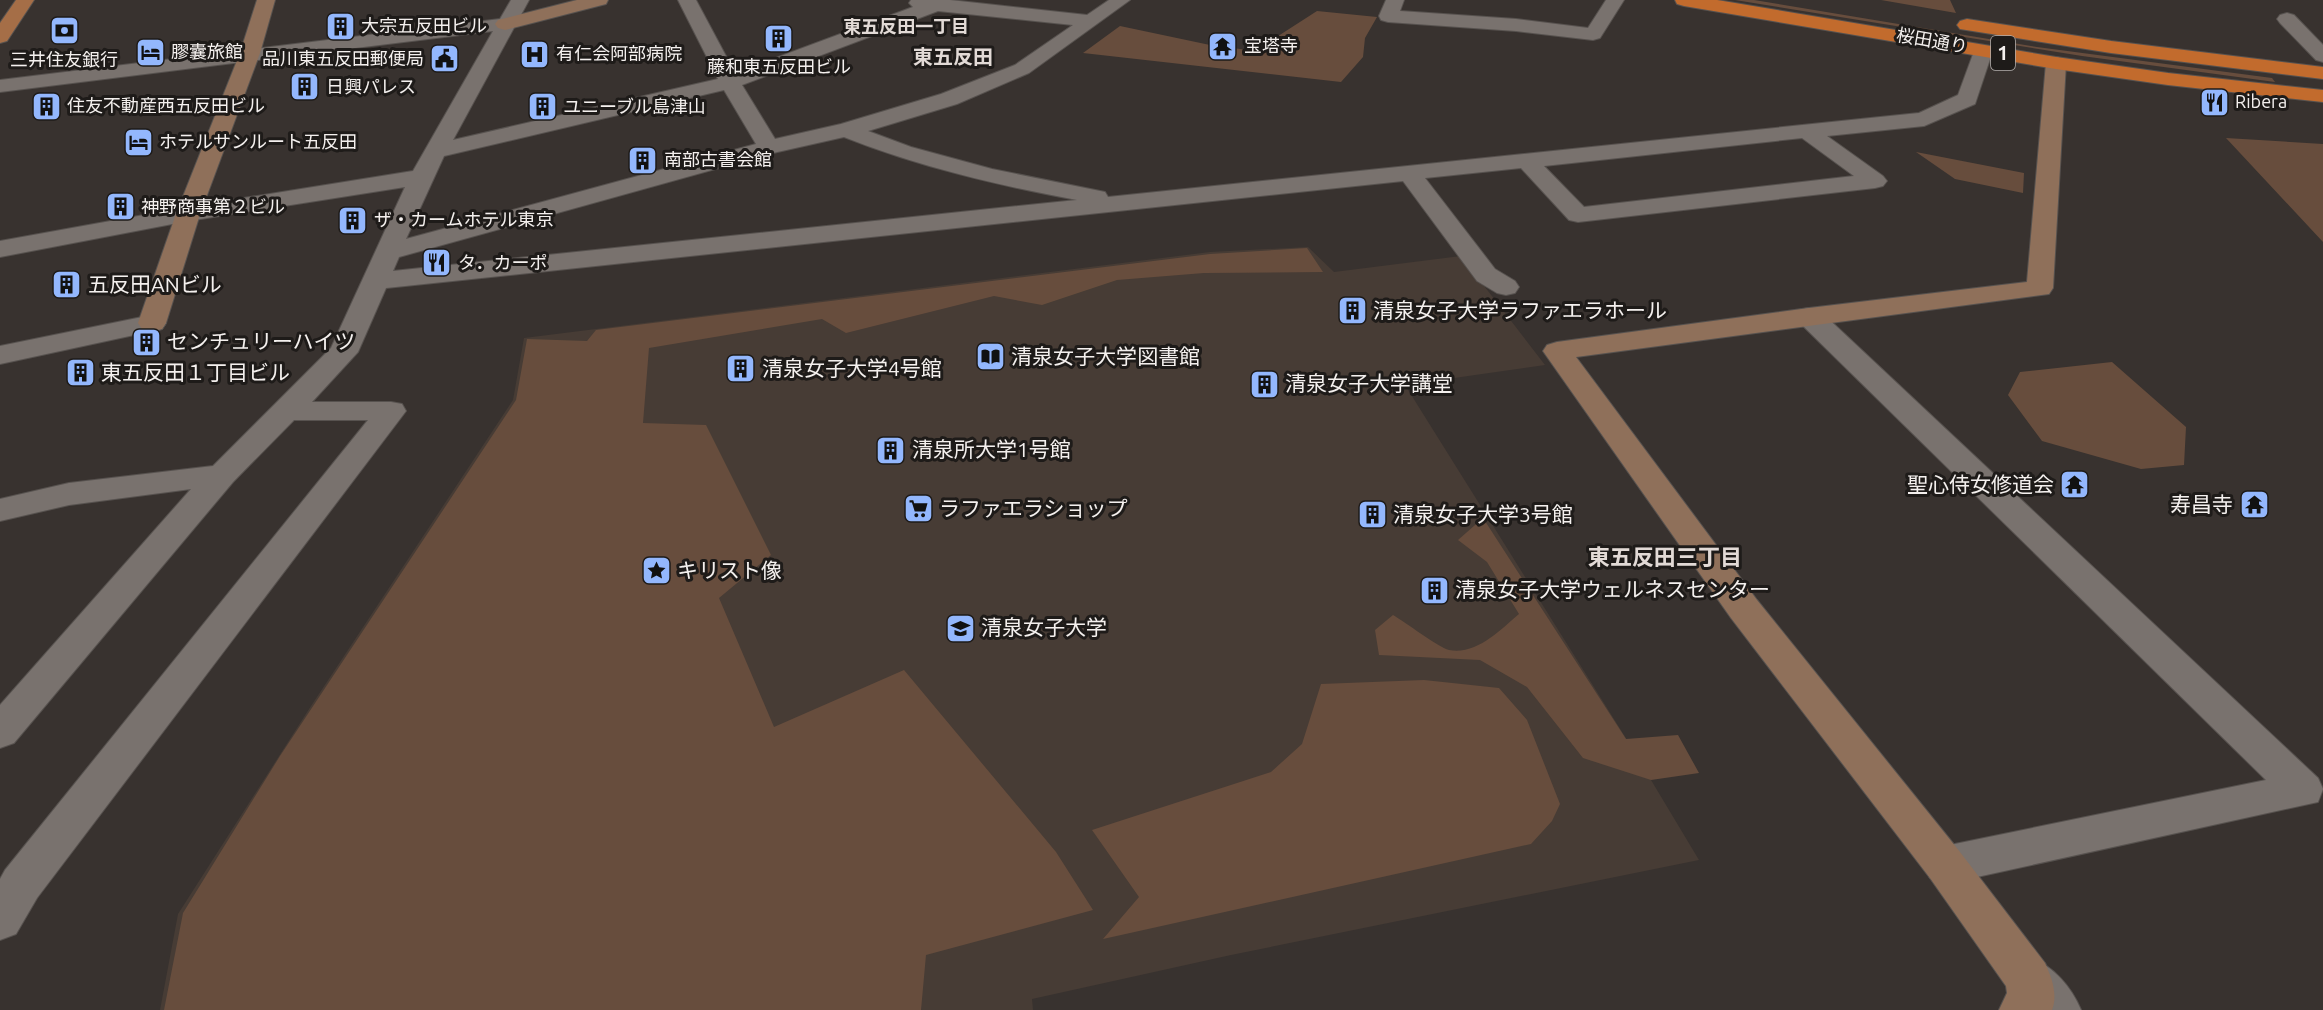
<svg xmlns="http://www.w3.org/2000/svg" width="2323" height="1010" font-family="Ubuntu,'Noto Sans JP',sans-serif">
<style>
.built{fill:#473c35}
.green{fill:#674d3d}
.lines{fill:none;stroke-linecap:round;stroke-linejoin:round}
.street-casing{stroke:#57524f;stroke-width:2}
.secondary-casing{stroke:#57524f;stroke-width:2}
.primary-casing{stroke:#57524f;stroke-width:2}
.highway-casing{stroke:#57524f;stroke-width:2}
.street{fill:#79726e;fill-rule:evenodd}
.secondary{fill:#8f705a;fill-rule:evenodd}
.primary{fill:#a56e47;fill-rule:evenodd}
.highway{fill:#c26b2d;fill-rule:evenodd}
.labels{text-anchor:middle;stroke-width:6;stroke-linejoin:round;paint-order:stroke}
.far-poi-label{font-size:18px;fill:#f4f0ee;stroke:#1e1b19;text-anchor:start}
.far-neighbourhood-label{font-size:18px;font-weight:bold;fill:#e2dad6;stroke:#1e1b19}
.far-street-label{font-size:18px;fill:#f4f0ee;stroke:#1e1b19}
.shield{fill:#1e1b19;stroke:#b4b0ae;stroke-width:1.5}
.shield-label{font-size:20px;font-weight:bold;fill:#f4f0ee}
.far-quarter-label{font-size:20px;font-weight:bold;fill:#e2dad6;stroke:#1e1b19}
.poi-label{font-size:21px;fill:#f4f0ee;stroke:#1e1b19;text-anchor:start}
.neighbourhood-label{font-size:22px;font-weight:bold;fill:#e2dad6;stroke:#1e1b19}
</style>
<rect width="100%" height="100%" fill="#38322f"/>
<!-- built -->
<path class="built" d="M 1308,247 L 1334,272 L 1461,256 L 1545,365 L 1405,385 L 1624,735 L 1699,860 L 1231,955 L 1032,999 L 1033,1010 L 160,1010 L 178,914 L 311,706 L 513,400 L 524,338 L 1210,252 Z"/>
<!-- green -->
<path class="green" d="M 1735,0 L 1754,0 L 2037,47 L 2272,78 L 2275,82 L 2082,56 Z
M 1881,0 L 1950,0 L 1956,13 Z
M 1317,11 L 1377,17 L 1365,38 L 1363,57 L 1341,82 L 1083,53 L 1120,26 L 1210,45 L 1255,51 Z
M 2226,138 L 2323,144 L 2323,242 Z
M 1916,152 L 2024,173 L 2023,193 L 1955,179 Z
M 1307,248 L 1323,272 L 1204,273 L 1117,280 L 1042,305 L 994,296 L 846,333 L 822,319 L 649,348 L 643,423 L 706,425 L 771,555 L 719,598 L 774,727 L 904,670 L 1056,852 L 1093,910 L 926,955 L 921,1010 L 164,1010 L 183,913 L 280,756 L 516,400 L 527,339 L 587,341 L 596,330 L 1210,254 Z
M 2112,362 L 2186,427 L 2184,465 L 2141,469 L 2042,441 L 2008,395 L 2020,372 Z
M 1483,518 L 1626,739 L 1678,735 L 1699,773 L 1651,780 L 1583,758 L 1527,687 L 1480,660 L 1379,655 L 1375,630 L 1393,615 C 1405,622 1438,647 1449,650 C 1477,655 1500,630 1519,614 L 1487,562 L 1458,540 Z
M 1424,680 L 1499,688 L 1527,720 L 1560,804 L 1552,821 L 1531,844 L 1103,939 L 1139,897 L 1092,830 L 1271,772 L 1302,744 L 1321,684 Z"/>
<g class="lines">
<defs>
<path id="street" d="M 511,0 L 529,0 L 453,140 L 718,79 L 678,0 L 696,0 L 735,73 L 913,7 L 909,3 L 911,0 L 950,0 L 1087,15 L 1109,0 L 1130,0 L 1029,73 L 957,104 L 868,131 L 911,147 L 992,169 L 1105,192 L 1108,197 L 1919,113 L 1958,95 L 1976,46 L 1990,46 L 1993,50 L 1975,104 L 1924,126 L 1827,136 L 1883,176 L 1887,181 L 1883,186 L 1875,188 L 1578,222 L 1569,220 L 1521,168 L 1425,178 L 1495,269 L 1515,281 L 1519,287 L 1515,293 L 1506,295 L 1497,293 L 1477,281 L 1403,181 L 386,288 L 358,352 L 312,402 L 391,402 L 402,404 L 406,411 L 37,898 L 16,934 L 0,940 L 0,879 L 5,870 L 368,420 L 294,420 L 233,482 L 14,743 L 0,748 L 0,705 L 191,489 L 69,505 L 0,521 L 0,499 L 69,483 L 213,466 L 331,348 L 405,187 L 188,221 L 0,257 L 0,241 L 188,207 L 413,171 L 493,31 L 0,92 L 0,80 L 500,19 ZM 938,11 L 1073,25 L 1015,65 L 941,94 L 841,124 L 775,139 L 742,85 ZM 724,90 L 756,144 L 406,239 L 444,156 ZM 844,137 C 920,167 997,185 1077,200 L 393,271 L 399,257 L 773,153 ZM 1802,138 L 1854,176 L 1584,207 L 1544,166 Z
M 1386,0 L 1404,0 L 1400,11 L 1516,19 L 1588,28 L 1606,0 L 1624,0 L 1600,38 L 1593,40 L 1516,31 L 1388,22 L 1381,20 L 1379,16 Z
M 2287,13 L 2294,15 L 2323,45 L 2323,62 L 2316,60 L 2280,23 L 2277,19 L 2280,15 Z
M 1809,308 L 1819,310 L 2318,778 L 2323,789 L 2318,802 L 1945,884 L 1930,878 L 1923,865 L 1930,852 L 1945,846 L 2266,780 L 1799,322 L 1795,316 L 1799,310 Z
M 152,315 L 162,317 L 166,323 L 162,329 L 0,364 L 0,346 Z
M 2029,957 C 2053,966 2071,986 2081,1010 L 2026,1010 L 2013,995 L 2006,979 L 2013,963 Z"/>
<path id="secondary" d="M 257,0 L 275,0 L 260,53 L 200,214 L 166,323 L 162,329 L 152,331 L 142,329 L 138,323 L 176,214 L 240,53 Z
M 577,0 L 608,0 L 606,4 L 505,30 L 498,28 L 495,24 L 498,20 Z
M 2056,57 L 2063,59 L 2066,63 L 2053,288 L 2049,294 L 1576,357 L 1757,600 L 1960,852 L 2045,963 C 2052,978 2058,995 2052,1010 L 1999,1010 L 2007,993 L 2006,986 L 1930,878 L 1731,618 L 1543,351 L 1547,345 L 1557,342 L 1809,308 L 2027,282 L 2046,63 L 2049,59 Z"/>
<path id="primary" d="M 16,0 L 34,0 L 7,41 L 0,43 L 0,23 Z"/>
<path id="highway" d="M 1675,0 L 1717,0 L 2056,57 L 2168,73 L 2323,90 L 2323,102 L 2168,85 L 2056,69 L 1684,6 L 1677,4 Z
M 1967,19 L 2111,41 L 2323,67 L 2323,79 L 2111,53 L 1960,29 L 1957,25 L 1960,21 Z"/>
</defs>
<!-- street casing -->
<use href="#street" class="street-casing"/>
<!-- secondary casing -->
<use href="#secondary" class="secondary-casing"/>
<!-- primary casing -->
<use href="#primary" class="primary-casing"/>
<!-- highway casing -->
<use href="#highway" class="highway-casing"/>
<!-- street -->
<use href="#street" class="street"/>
<!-- secondary -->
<use href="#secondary" class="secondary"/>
<!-- primary -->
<use href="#primary" class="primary"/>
<!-- highway -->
<use href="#highway" class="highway"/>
</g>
<!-- icons -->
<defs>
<symbol id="building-square" viewBox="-11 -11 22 22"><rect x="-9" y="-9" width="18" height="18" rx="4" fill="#93b7fd" stroke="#1e1b19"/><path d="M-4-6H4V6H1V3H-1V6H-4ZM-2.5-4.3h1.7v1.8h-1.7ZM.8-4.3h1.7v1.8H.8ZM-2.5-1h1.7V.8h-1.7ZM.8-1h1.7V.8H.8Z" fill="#111"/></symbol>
<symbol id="bank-square" viewBox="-11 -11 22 22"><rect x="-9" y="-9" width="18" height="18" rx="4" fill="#93b7fd" stroke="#1e1b19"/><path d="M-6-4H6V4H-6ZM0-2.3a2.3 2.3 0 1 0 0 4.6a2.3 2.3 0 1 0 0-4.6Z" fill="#111"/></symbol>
<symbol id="temple-square" viewBox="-11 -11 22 22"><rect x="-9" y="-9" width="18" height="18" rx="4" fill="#93b7fd" stroke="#1e1b19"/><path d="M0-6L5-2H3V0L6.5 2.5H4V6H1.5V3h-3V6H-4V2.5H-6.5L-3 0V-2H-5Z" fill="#111"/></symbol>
<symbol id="hotel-square" viewBox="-11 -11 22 22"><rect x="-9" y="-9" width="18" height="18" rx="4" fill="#93b7fd" stroke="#1e1b19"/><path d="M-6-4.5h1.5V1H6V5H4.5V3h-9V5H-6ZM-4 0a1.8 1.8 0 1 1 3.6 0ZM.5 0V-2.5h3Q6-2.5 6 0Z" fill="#111"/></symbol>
<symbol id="hospital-square" viewBox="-11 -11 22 22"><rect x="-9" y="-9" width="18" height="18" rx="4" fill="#93b7fd" stroke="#1e1b19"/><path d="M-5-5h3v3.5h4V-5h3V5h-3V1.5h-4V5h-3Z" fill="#111"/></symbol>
<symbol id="civic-square" viewBox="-11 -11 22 22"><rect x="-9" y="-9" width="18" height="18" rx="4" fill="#93b7fd" stroke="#1e1b19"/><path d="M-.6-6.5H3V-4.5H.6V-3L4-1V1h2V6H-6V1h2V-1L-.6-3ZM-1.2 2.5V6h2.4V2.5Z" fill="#111"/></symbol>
<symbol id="restaurant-square" viewBox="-11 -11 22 22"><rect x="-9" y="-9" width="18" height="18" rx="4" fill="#93b7fd" stroke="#1e1b19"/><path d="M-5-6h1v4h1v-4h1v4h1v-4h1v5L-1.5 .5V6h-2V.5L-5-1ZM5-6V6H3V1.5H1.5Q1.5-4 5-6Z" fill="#111"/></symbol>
<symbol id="library-square" viewBox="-11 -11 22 22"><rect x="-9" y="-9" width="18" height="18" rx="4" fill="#93b7fd" stroke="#1e1b19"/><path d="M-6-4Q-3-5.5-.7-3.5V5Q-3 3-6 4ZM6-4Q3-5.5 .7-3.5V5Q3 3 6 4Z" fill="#111"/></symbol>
<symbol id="supermarket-square" viewBox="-11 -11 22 22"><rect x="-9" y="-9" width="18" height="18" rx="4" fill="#93b7fd" stroke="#1e1b19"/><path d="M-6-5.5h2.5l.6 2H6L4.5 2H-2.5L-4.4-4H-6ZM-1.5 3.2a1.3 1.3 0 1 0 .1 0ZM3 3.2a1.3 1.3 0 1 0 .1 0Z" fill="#111"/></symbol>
<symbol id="sight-square" viewBox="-11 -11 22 22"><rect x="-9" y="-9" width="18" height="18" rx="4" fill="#93b7fd" stroke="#1e1b19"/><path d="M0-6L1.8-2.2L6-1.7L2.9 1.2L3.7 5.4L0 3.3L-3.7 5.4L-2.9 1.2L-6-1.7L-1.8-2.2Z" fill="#111"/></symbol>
<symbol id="university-square" viewBox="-11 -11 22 22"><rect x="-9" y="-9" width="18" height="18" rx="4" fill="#93b7fd" stroke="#1e1b19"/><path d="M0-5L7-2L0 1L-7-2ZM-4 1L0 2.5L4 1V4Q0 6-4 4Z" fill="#111"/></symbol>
</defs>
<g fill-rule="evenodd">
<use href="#building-square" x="324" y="10" width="33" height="33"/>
<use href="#bank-square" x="48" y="14" width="33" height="33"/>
<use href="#building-square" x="762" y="22" width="33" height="33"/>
<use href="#temple-square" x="1206" y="30" width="33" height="33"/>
<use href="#hotel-square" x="134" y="36" width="33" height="33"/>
<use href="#hospital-square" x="518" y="38" width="33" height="33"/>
<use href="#civic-square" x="428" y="42" width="33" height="33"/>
<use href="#building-square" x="288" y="70" width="33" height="33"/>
<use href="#restaurant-square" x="2198" y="86" width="33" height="33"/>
<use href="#building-square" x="30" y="90" width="33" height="33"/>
<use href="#building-square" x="526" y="90" width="33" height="33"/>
<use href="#hotel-square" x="122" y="126" width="33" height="33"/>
<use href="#building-square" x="626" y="144" width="33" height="33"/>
<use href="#building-square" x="104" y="190" width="33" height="33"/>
<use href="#building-square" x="336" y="204" width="33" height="33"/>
<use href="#restaurant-square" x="420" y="246" width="33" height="33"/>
<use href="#building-square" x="50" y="268" width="33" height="33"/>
<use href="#building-square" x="1336" y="294" width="33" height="33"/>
<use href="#building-square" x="130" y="326" width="33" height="33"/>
<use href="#library-square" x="974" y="340" width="33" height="33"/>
<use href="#building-square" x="724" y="352" width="33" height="33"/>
<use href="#building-square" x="64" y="356" width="33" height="33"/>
<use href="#building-square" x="1248" y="368" width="33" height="33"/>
<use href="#building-square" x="874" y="434" width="33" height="33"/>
<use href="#temple-square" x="2058" y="468" width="33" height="33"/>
<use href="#temple-square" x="2238" y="488" width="33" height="33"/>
<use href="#supermarket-square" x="902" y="492" width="33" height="33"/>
<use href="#building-square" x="1356" y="498" width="33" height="33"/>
<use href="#sight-square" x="640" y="554" width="33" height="33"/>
<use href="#building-square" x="1418" y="574" width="33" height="33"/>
<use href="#university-square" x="944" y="612" width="33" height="33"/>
</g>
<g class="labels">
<!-- far-poi labels -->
<g class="far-poi-label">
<text x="361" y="32">大宗五反田ビル</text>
<text x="1244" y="52">宝塔寺</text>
<text x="171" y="58">膠囊旅館</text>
<text x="556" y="60">有仁会阿部病院</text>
<text x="424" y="65" text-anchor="end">品川東五反田郵便局</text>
<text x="64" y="66" text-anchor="middle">三井住友銀行</text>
<text x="779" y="73" text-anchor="middle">藤和東五反田ビル</text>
<text x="326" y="93">日興パレス</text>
<text x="2235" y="108">Ribera</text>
<text x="67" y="112">住友不動産西五反田ビル</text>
<text x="563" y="113">ユニーブル島津山</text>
<text x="159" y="148">ホテルサンルート五反田</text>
<text x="664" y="166">南部古書会館</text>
<text x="141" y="213">神野商事第２ビル</text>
<text x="374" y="226">ザ・カームホテル東京</text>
<text x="458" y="269">タ．カーポ</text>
</g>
<!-- far-neighbourhood labels -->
<g class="far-neighbourhood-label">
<text x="906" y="33">東五反田一丁目</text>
</g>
<!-- far-street labels -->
<g class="far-street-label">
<text transform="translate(1932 41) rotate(10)" y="6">桜田通り</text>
</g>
<!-- shield labels -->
<rect class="shield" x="1991" y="36" width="24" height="34" rx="4.5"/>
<g class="shield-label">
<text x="2003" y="60">1</text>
</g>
<!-- far-quarter labels -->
<g class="far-quarter-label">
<text x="953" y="64">東五反田</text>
</g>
<!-- poi labels -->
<g class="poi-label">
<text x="88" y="292">五反田ANビル</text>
<text x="1373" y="318">清泉女子大学ラファエラホール</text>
<text x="167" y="349">センチュリーハイツ</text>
<text x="1011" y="364">清泉女子大学図書館</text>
<text x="762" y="376">清泉女子大学4号館</text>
<text x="101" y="380">東五反田１丁目ビル</text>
<text x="1285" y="391">清泉女子大学講堂</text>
<text x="912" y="457">清泉所大学1号館</text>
<text x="2054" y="492" text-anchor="end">聖心侍女修道会</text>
<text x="2233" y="512" text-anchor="end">寿昌寺</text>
<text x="939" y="516">ラファエラショップ</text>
<text x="1393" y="522">清泉女子大学3号館</text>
<text x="677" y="578">キリスト像</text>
<text x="1455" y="597">清泉女子大学ウェルネスセンター</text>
<text x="981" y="635">清泉女子大学</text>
</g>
<!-- neighbourhood labels -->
<g class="neighbourhood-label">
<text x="1665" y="565">東五反田三丁目</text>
</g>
</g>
</svg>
